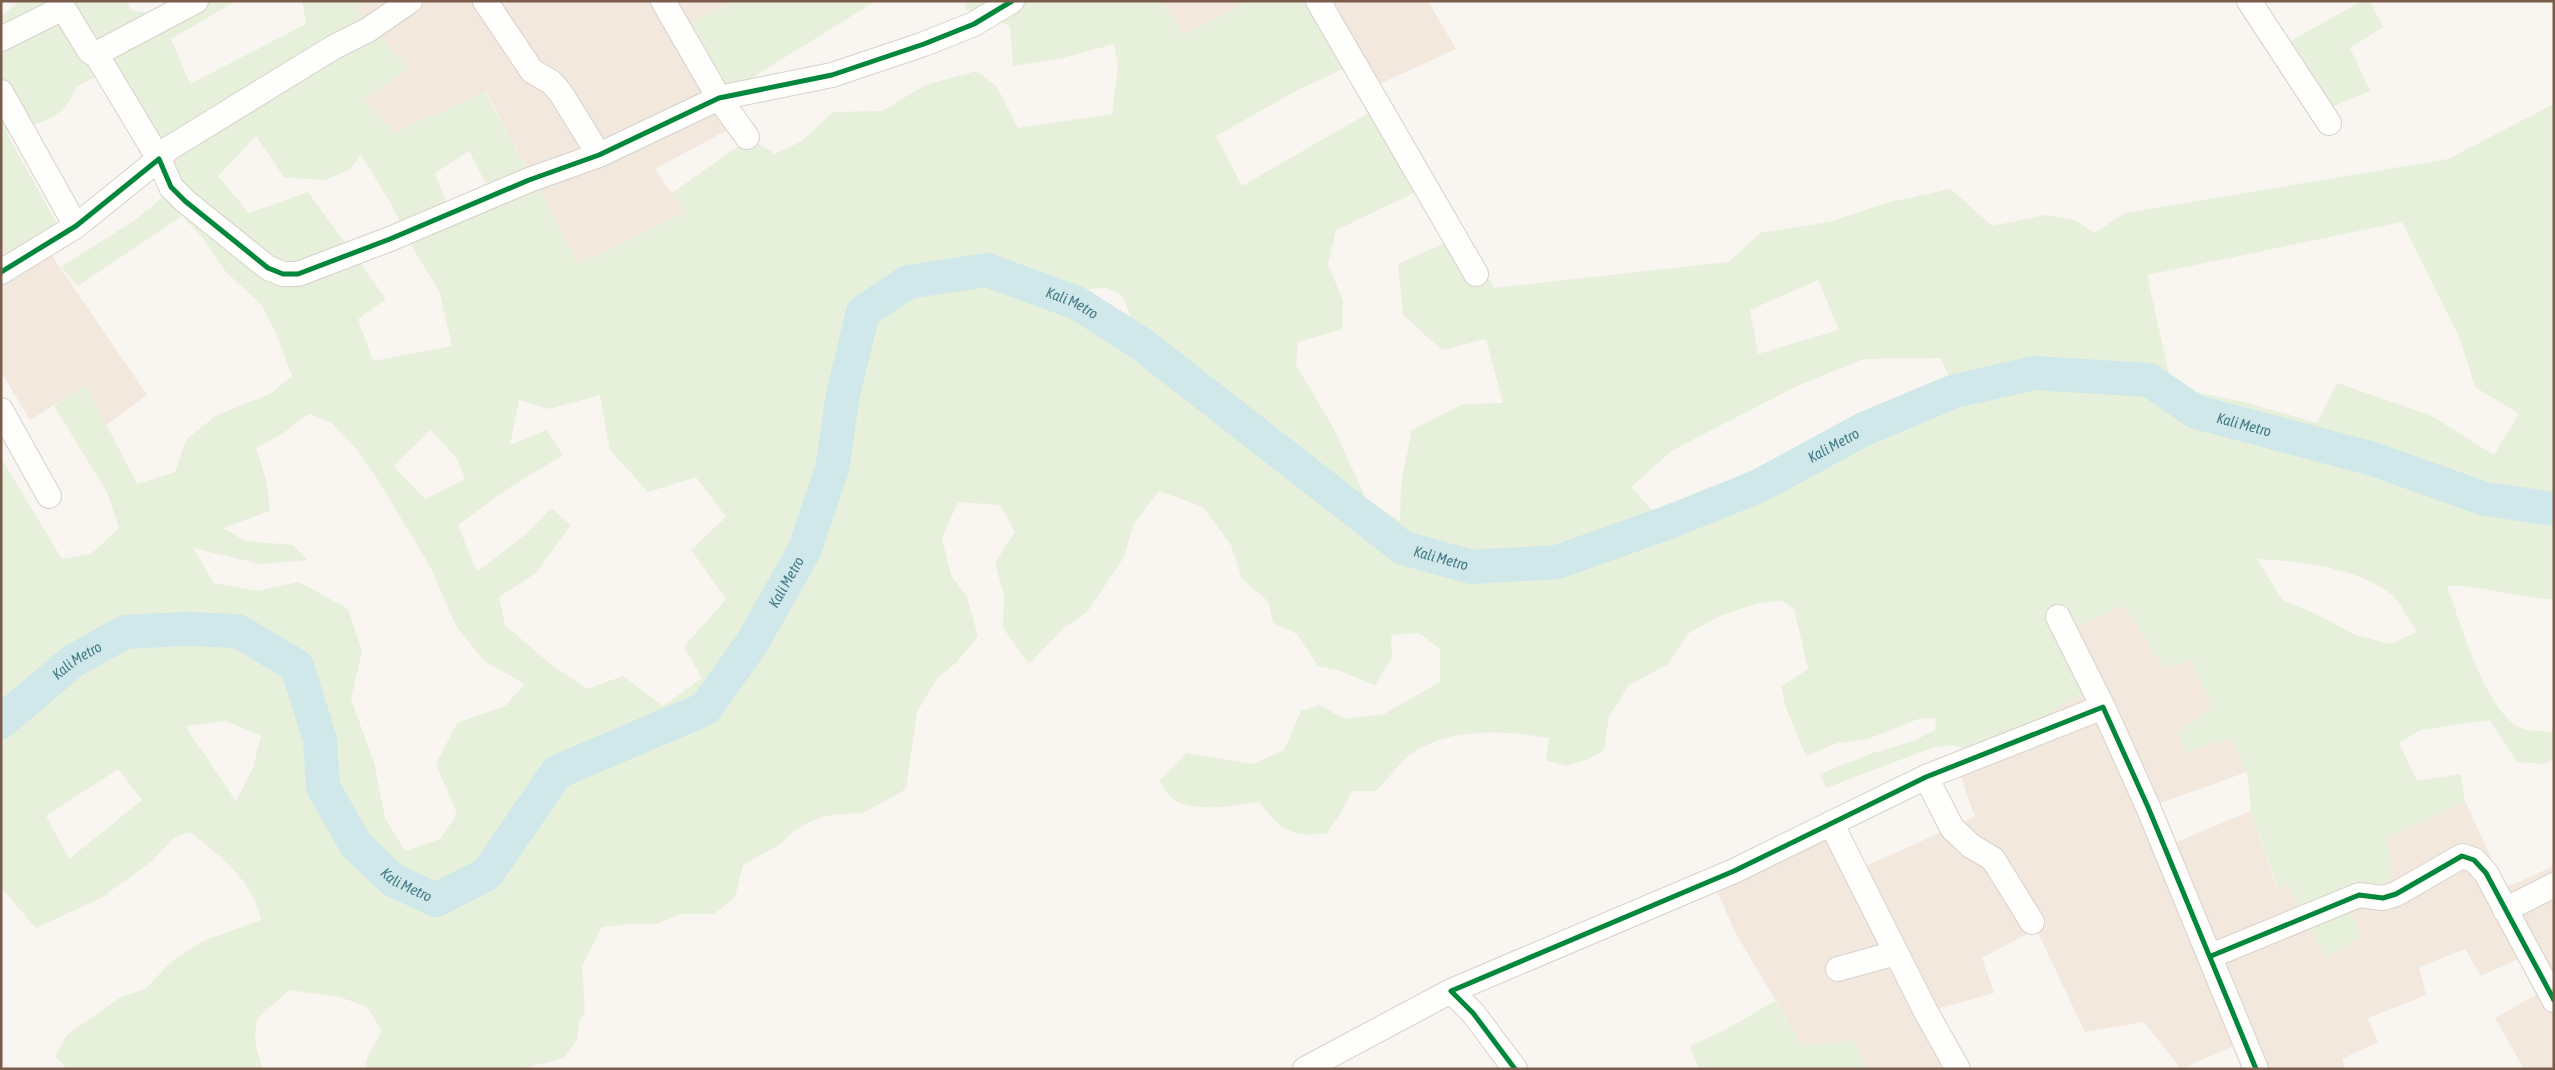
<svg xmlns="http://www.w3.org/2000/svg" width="2555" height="1070" font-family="'Asap Condensed',sans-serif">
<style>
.residential{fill:#f2e8de}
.green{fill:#e7f0db;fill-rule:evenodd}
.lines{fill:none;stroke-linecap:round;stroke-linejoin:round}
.river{stroke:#d0e8ea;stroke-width:34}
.minor-casing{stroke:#d7d1cb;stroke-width:26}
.minor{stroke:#fefefd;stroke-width:24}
.cycleway-casing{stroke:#fffaf3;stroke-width:8}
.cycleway{stroke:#00873e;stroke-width:5}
.labels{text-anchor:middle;stroke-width:4;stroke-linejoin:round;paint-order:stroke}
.water-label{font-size:15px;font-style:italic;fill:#437c86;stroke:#fffaf3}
</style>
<rect width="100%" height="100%" fill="#f9f5f0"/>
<!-- residential -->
<path class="residential" d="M 366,1 L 736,1 L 685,25 L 740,123 L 655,169 L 685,212 L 579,264 L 486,92 L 394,133 L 363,99 L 355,7 Z
M 1162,1 L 1248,1 L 1183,35 Z
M 1323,1 L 1428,1 L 1456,49 L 1373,87 Z
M 1,236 L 11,254 L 42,241 L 147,395 L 105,426 L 86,385 L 30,420 L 1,372 Z
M 2125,605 L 2163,667 L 2191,661 L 2213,707 L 2177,733 L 2231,739 L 2247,772 L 2149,807 L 2164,847 L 2251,811 L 2276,887 L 2288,884 L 2326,957 L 2346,901 L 2387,838 L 2465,801 L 2505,888 L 2554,866 L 2554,1069 L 2524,1069 L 2495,1018 L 2547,988 L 2526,955 L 2481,976 L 2465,949 L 2419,967 L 2426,995 L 2368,1018 L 2378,1042 L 2342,1059 L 2345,1069 L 2256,1069 L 2243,1042 L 2181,1069 L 2144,1022 L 2085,1032 L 2036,929 L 1982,958 L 1994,993 L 1926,1012 L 1958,1069 L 1868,1069 L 1854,1040 L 1803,1047 L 1735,932 L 1718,893 L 1832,827 L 1848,874 L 1975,817 L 1961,777 L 1969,767 L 2059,723 L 2052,709 L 2101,685 L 2076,627 Z"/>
<!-- green -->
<path class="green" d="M 19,1 L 126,1 L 132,11 L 165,14 L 184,1 L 236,1 L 171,39 L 190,84 L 306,24 L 302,1 L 366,1 L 355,7 L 409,69 L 363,99 L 394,133 L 485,92 L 579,264 L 685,212 L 672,193 L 750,138 L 775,154 L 802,141 L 833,112 L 883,111 L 925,85 L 977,71 L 997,87 L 1018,128 L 1112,114 L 1118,66 L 1114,44 L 1062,58 L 1013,66 L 1010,26 L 965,9 L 966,1 L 1162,1 L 1183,35 L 1248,1 L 1323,1 L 1358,62 L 1296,91 L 1216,136 L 1242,186 L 1379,107 L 1431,185 L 1336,230 L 1328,264 L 1343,301 L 1342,329 L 1298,342 L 1296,365 L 1334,429 L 1366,499 L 1400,521 L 1401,484 L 1412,430 L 1463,404 L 1503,403 L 1486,339 L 1442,350 L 1403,315 L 1398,264 L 1460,236 L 1494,288 L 1729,262 L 1760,233 L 1829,222 L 1886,203 L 1951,189 L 1992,226 L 2046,215 L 2075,220 L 2094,233 L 2125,213 L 2448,159 L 2554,104 L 2554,599 C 2518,600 2484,584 2447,586 C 2461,624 2483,704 2517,726 C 2525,731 2542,731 2551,732 L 2554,729 L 2554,758 L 2545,764 L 2517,762 L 2490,720 L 2420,730 L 2399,743 L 2417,781 L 2461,774 L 2465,801 L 2387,838 L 2392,878 L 2346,901 L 2362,937 L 2326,958 L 2288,884 L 2277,887 L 2251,811 L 2247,772 L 2231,739 L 2186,752 L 2177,733 L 2213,707 L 2191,661 L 2163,667 L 2124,605 L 2076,628 L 2102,685 L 2053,709 L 2059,723 L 1969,767 L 1964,749 L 1952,745 L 1934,747 L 1826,788 L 1820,774 L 1873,753 L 1914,741 L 1935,730 L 1936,719 L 1921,718 L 1868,739 L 1837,743 L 1806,756 L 1786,708 L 1781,687 L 1808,669 L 1794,609 L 1781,600 L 1759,603 L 1722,615 L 1689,633 L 1667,665 L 1629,685 L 1609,716 L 1604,750 L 1589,759 L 1566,766 L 1546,760 L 1549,738 C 1508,731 1455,727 1417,750 C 1404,757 1387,780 1376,791 L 1352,791 L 1342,811 L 1327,833 C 1292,838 1279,830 1259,801 C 1234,806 1202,812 1177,802 C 1170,799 1164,787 1159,781 L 1187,753 L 1253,764 L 1284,750 L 1301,711 L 1320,705 L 1344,719 L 1384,714 L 1440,682 L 1440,649 L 1419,633 L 1391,635 L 1392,658 L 1375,685 L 1337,670 L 1318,666 L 1297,634 L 1273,623 L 1268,601 L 1242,579 L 1231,545 L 1203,507 L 1159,491 L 1134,523 L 1124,557 L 1088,611 L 1064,628 L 1029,664 L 1003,628 L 1004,595 L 995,563 L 1015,532 L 1000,505 L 958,502 L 942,538 L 951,575 L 967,597 L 978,636 L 956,663 L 938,677 L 917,712 L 906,789 L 863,813 L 832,815 L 813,820 L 794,831 L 780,844 L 743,865 L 735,897 L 714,914 L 679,914 L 657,924 L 627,924 L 602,927 L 582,966 L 585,1012 L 579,1022 L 577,1040 L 564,1058 L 520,1069 L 364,1069 L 368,1056 L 382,1031 L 367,1007 L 340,997 L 289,990 L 257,1019 L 255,1040 L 262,1069 L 67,1069 L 55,1056 L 67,1035 L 121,997 L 145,989 L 172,961 L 203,941 L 261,920 C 253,880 220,856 190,832 L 175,837 L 152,861 L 101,898 L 36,928 L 1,888 L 1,458 L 62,559 L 91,554 L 119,528 L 107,492 L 54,406 L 86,385 L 137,484 L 175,472 L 186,440 L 215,416 L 270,394 L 292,376 L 276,333 L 261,304 L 226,272 L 202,237 L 182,216 L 78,286 L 61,267 L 135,220 L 169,192 L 105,72 L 76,87 C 65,120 37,124 6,132 L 56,222 L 42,241 L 11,254 L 1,236 L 1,17 ZM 256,136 L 284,177 L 324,180 L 349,170 L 361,155 L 390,202 L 416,254 L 439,290 L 452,346 L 373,361 L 358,319 L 386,299 L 308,192 L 249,213 L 218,176 ZM 469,151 L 496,203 L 454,223 L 435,173 ZM 2402,222 L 2460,339 L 2475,387 L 2519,414 L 2494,455 L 2430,415 L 2337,383 L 2317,423 L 2244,402 L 2172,387 L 2147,275 ZM 1818,280 L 1839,330 L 1758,354 L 1750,310 ZM 1107,288 L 1123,296 L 1140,343 L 1077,303 L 1046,291 ZM 1941,358 L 1955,392 L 1864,429 L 1759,486 L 1664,524 L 1631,487 L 1673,450 L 1799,385 L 1863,359 ZM 600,395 L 610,450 L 648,492 L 696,477 L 726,517 L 691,550 L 726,599 L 684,647 L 702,678 L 663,706 L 623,676 L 587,689 L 548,662 L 505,625 L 499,597 L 536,573 L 571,525 L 551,508 L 526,534 L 477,572 L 458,525 L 512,486 L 563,455 L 546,430 L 510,445 L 519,400 L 549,409 ZM 309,414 L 331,422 L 358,451 L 378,480 L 431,568 L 456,626 L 484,661 L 525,684 L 505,706 L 457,723 L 436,764 L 457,814 L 440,839 L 405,851 L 385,818 L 374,763 L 351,699 L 362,651 L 348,609 L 299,582 L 257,591 L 214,583 L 193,548 L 260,564 L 307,560 L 293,545 L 245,541 L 223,528 L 270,511 L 266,479 L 256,448 L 283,433 ZM 431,430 L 457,459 L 465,479 L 425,499 L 393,466 ZM 2257,559 C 2302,562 2352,566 2391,594 C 2401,602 2409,621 2417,632 L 2390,644 L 2355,635 L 2314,613 L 2283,601 ZM 226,721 L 261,736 L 253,768 L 236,801 L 185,726 ZM 118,769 L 142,800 L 69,859 L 46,816 Z
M 736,1 L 876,1 L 719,98 L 685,25 Z
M 2362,1 L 2370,1 L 2383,27 L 2350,48 L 2370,91 L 2320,112 L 2280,47 Z
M 1775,1001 L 1803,1047 L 1854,1040 L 1868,1069 L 1699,1069 L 1690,1046 L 1725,1030 Z"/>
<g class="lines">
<!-- river -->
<path class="river" id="s1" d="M 1,722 L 73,661 L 125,632 L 184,629 L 238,631 L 297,666 L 320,740 L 323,787 L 356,845 L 393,880 L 436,900 L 487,874 L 557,772 L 705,709 L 752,643 L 804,551 L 832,469 L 843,394 L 863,312 L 908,282 L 987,270 L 1077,303 L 1140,343 L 1403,548 L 1472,567 L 1557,562 L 1664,524 L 1759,486 L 1864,429 L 1955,391 L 2034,373 L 2149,380 L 2196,412 L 2373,459 L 2485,499 L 2554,509"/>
<defs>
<path id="minor" d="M 485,1 L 532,71 L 551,82 L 560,92 L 599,155
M 663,1 L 719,98 L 747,137
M 1318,1 L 1476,274
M 2249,1 L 2329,123
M 62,6 L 90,52 L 96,54 L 196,1
M 1,39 L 57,11 L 62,1
M 96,54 L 159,159 L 168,149 L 334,47 L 368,30 L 410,1
M 1,92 L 76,226
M 1,272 L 76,226 L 159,159 L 171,187 L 185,201 L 268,268 L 283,274 L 298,274 L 390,239 L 529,180 L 599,155 L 719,98 L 832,75 L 924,44 L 974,24 L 1012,1
M 1,410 L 49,496
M 2058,617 L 2103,707
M 1926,777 L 1952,828 L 1971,846 L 1993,859 L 2032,922
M 1831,823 L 1926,1012 L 1958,1069
M 2505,910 L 2554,885
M 2211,956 L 2359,895 L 2383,898 L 2396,894 L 2462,856 L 2474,860 L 2486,873 L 2554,1000
M 1838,969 L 1896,953
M 1305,1069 L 1451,991
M 1515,1069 L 1473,1013 L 1451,991 L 1734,871 L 1926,777 L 2103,707 L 2148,807 L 2256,1069"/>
</defs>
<!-- minor casing -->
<use href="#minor" class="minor-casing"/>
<!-- minor -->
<use href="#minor" class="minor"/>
<defs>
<path id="cycleway" d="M 1,272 L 76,226 L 159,159 L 171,187 L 185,201 L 268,268 L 283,274 L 298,274 L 390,239 L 529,180 L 599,155 L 719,98 L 832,75 L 924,44 L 974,24 L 1012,1
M 2211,956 L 2359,895 L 2383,898 L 2396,894 L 2462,856 L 2474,860 L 2486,873 L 2554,1000
M 1515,1069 L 1473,1013 L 1451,991 L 1734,871 L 1926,777 L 2103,707 L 2148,807 L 2256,1069"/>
</defs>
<!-- cycleway casing -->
<use href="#cycleway" class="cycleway-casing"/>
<!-- cycleway -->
<use href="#cycleway" class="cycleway"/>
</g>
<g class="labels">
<!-- water labels -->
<g class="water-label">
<text dy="5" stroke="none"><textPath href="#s1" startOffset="1626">Kali Metro</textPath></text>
<text dy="5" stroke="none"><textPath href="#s1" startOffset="2932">Kali Metro</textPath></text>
<text dy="5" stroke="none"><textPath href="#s1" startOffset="2496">Kali Metro</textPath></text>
<text dy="5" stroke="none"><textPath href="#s1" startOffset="2078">Kali Metro</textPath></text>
<text dy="5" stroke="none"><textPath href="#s1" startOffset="1118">Kali Metro</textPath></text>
<text dy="5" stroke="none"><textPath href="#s1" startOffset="98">Kali Metro</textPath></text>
<text dy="5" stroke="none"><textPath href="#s1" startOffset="592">Kali Metro</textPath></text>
</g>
</g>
<!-- border -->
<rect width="2555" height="1070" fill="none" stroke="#7a5c4d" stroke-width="5"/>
</svg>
